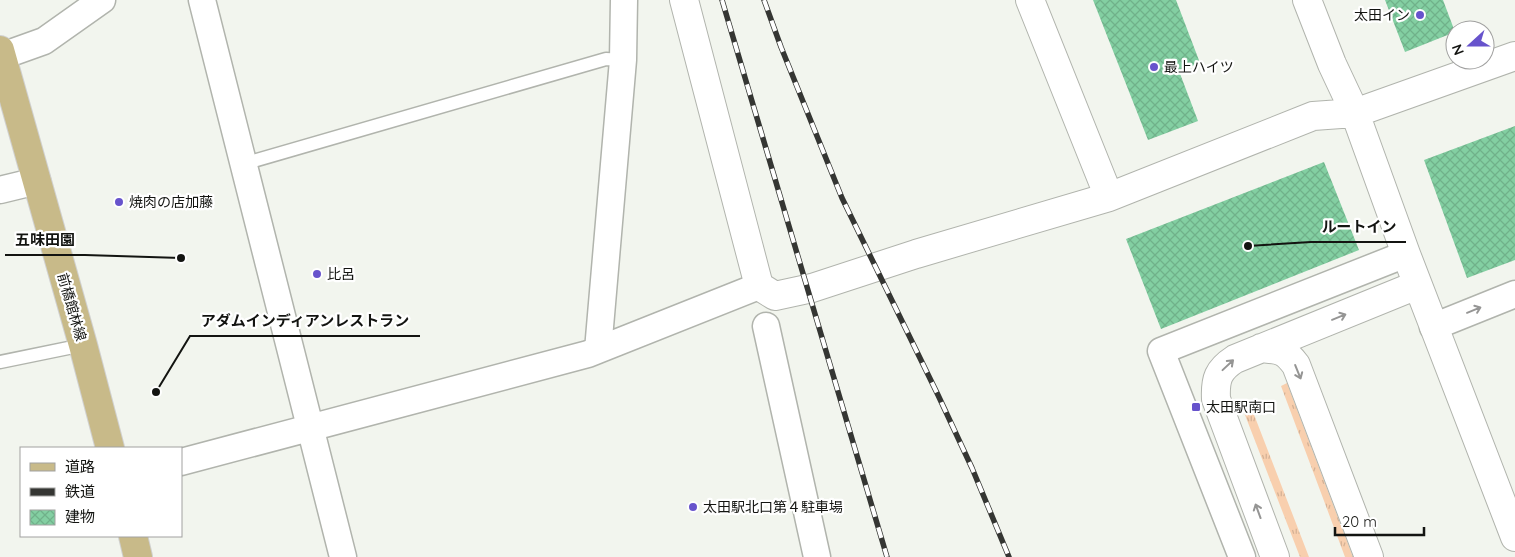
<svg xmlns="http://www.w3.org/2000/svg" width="1515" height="557" font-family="Quicksand,'Noto Sans JP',sans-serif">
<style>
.grass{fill:url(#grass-tufts)}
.building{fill:url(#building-cross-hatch)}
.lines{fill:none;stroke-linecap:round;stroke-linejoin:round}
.lane-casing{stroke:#b1b4ad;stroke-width:15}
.street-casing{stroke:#b1b4ad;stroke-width:29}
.secondary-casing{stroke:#b1b4ad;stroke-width:30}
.primary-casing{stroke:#d0d0cf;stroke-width:30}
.lane{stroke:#fff;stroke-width:12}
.street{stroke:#fff;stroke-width:26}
.secondary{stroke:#fff;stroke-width:28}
.primary{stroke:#c8ba89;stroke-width:28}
.rail-casing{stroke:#353633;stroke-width:5.5}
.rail{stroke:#fff;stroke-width:4;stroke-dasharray:11;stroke-linecap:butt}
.oneway{stroke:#959594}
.poi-dot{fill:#6753cc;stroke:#fff;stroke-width:2}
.labels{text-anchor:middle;stroke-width:4.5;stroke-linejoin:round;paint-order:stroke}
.poi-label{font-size:14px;fill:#131411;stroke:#fff;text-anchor:start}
.street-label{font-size:14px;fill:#131411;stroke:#fff}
.leader{fill:none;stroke:#131411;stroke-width:2}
.callout-dot{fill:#131411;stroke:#fff;stroke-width:2}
.callout-label{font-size:15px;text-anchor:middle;font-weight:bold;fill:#131411;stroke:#fff;stroke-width:4.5;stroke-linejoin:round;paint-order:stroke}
</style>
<defs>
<pattern id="grass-tufts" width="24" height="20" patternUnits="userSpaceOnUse" patternTransform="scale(1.25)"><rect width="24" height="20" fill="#f8cfae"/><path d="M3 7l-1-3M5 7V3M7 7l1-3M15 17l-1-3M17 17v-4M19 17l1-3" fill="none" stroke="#d4b195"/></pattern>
<pattern id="building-cross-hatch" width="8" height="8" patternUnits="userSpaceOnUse" patternTransform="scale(1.25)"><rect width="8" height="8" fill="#83cfa2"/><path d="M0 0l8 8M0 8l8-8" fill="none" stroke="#70b18a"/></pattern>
</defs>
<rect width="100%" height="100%" fill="#f2f5ee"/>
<!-- grass -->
<path class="grass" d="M 1287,383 L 1353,557 L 1345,557 L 1281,386 Z
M 1248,399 L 1309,557 L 1300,557 L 1240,402 Z"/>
<!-- building -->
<path class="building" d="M 1093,0 L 1176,0 L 1200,63 L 1179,71 L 1198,121 L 1148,140 Z
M 1385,0 L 1443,0 L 1455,32 L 1405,52 Z
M 1515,126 L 1515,260 L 1467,278 L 1424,160 Z
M 1324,162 L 1359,250 L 1161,329 L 1126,239 Z"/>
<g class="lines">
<defs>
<path id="lane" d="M 243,164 L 606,59 L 623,60
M 0,362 L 83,345"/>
<path id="street" d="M 202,0 L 343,557
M 2,56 L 44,41 L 102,0
M 0,190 L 37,181
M 766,326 L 817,557
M 1433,327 L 1515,294
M 598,350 L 759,286
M 181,462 L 588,354 L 598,350 L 623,60 L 624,0
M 1242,557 L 1161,351 L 1406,254"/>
<path id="secondary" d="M 684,0 L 759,286 L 775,296 L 812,288 L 916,254 L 1109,197 L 1313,116 L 1355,113 L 1515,56
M 1030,0 L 1109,197
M 1307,0 L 1332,64 L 1355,113 L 1406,254 L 1515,537
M 1261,348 C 1280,350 1284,349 1296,365 L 1369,557
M 1275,557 L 1216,399 C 1215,379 1218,370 1235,359 L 1417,285"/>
<path id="primary" d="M 0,50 L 83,345 L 110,448
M 133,536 L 138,557"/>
</defs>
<!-- lane casing -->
<use href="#lane" class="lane-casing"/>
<!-- street casing -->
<use href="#street" class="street-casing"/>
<!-- secondary casing -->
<use href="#secondary" class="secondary-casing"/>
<!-- primary casing -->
<use href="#primary" class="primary-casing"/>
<!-- lane -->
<use href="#lane" class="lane"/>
<!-- street -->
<use href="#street" class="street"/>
<!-- secondary -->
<use href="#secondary" class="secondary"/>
<!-- primary -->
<use href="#primary" class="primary"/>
<defs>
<path id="rail" d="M 722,0 L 887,557
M 764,0 L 781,47 L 842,198 L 938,395 L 972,468 L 1009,557"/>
</defs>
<!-- rail casing -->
<use href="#rail" class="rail-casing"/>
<!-- rail -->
<use href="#rail" class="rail"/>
</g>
<!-- one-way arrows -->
<defs><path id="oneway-shaft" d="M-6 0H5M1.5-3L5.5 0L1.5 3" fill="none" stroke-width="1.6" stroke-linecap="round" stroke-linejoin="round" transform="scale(1.25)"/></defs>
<g class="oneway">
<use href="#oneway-shaft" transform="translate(1474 310) rotate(-22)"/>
<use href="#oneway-shaft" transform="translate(1339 317) rotate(-22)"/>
<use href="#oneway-shaft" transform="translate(1228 365) rotate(-43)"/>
<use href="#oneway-shaft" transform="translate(1298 372) rotate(68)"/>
<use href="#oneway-shaft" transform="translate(1258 511) rotate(-110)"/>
</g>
<!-- markers -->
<g class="poi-dot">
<circle cx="1420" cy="15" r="5"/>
<circle cx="1154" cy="67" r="5"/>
<circle cx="119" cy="202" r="5"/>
<circle cx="317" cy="274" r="5"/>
<rect x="1191" y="402" width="10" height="10" rx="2.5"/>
<circle cx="693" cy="507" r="5"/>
</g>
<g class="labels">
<!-- poi labels -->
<g class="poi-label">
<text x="1410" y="20" text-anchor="end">太田イン</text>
<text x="1164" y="72">最上ハイツ</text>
<text x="129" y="207">焼肉の店加藤</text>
<text x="327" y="279">比呂</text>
<text x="1206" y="412">太田駅南口</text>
<text x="703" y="512">太田駅北口第４駐車場</text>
</g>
<!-- street labels -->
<g class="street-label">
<text transform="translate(72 307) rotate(74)" y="5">前橋館林線</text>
</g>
</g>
<!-- callouts -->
<path class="leader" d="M1248 246L1311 242H1406M181 258L85 255H5M156 392L190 336H420"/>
<g class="callout-dot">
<circle cx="1248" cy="246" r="5"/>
<circle cx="181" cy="258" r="5"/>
<circle cx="156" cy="392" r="5"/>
</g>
<g class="callout-label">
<text x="1359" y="232">ルートイン</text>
<text x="45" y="245">五味田園</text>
<text x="305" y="326">アダムインディアンレストラン</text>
</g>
<!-- legend -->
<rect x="20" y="447" width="162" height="90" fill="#ffffff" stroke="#a1a1a0"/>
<rect x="30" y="463" width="25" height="8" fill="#c8ba89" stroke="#a1a1a0"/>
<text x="65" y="472" font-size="15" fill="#131411">道路</text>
<rect x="30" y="488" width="25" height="8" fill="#353633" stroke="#a1a1a0"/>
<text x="65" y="497" font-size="15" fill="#131411">鉄道</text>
<rect x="30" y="510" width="25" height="15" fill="url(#building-cross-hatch)" stroke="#a1a1a0"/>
<text x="65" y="522" font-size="15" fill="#131411">建物</text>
<!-- north arrow -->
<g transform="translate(1470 45) rotate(249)"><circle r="24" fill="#ffffff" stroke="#a1a1a0"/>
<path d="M0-4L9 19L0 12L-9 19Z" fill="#6753cc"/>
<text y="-8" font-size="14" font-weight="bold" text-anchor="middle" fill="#131411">N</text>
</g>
<!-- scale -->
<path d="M1335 527v8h89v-8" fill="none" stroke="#131411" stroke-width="2.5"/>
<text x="1342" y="527" font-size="15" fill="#131411" stroke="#ffffff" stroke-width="4" paint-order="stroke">20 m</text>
</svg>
